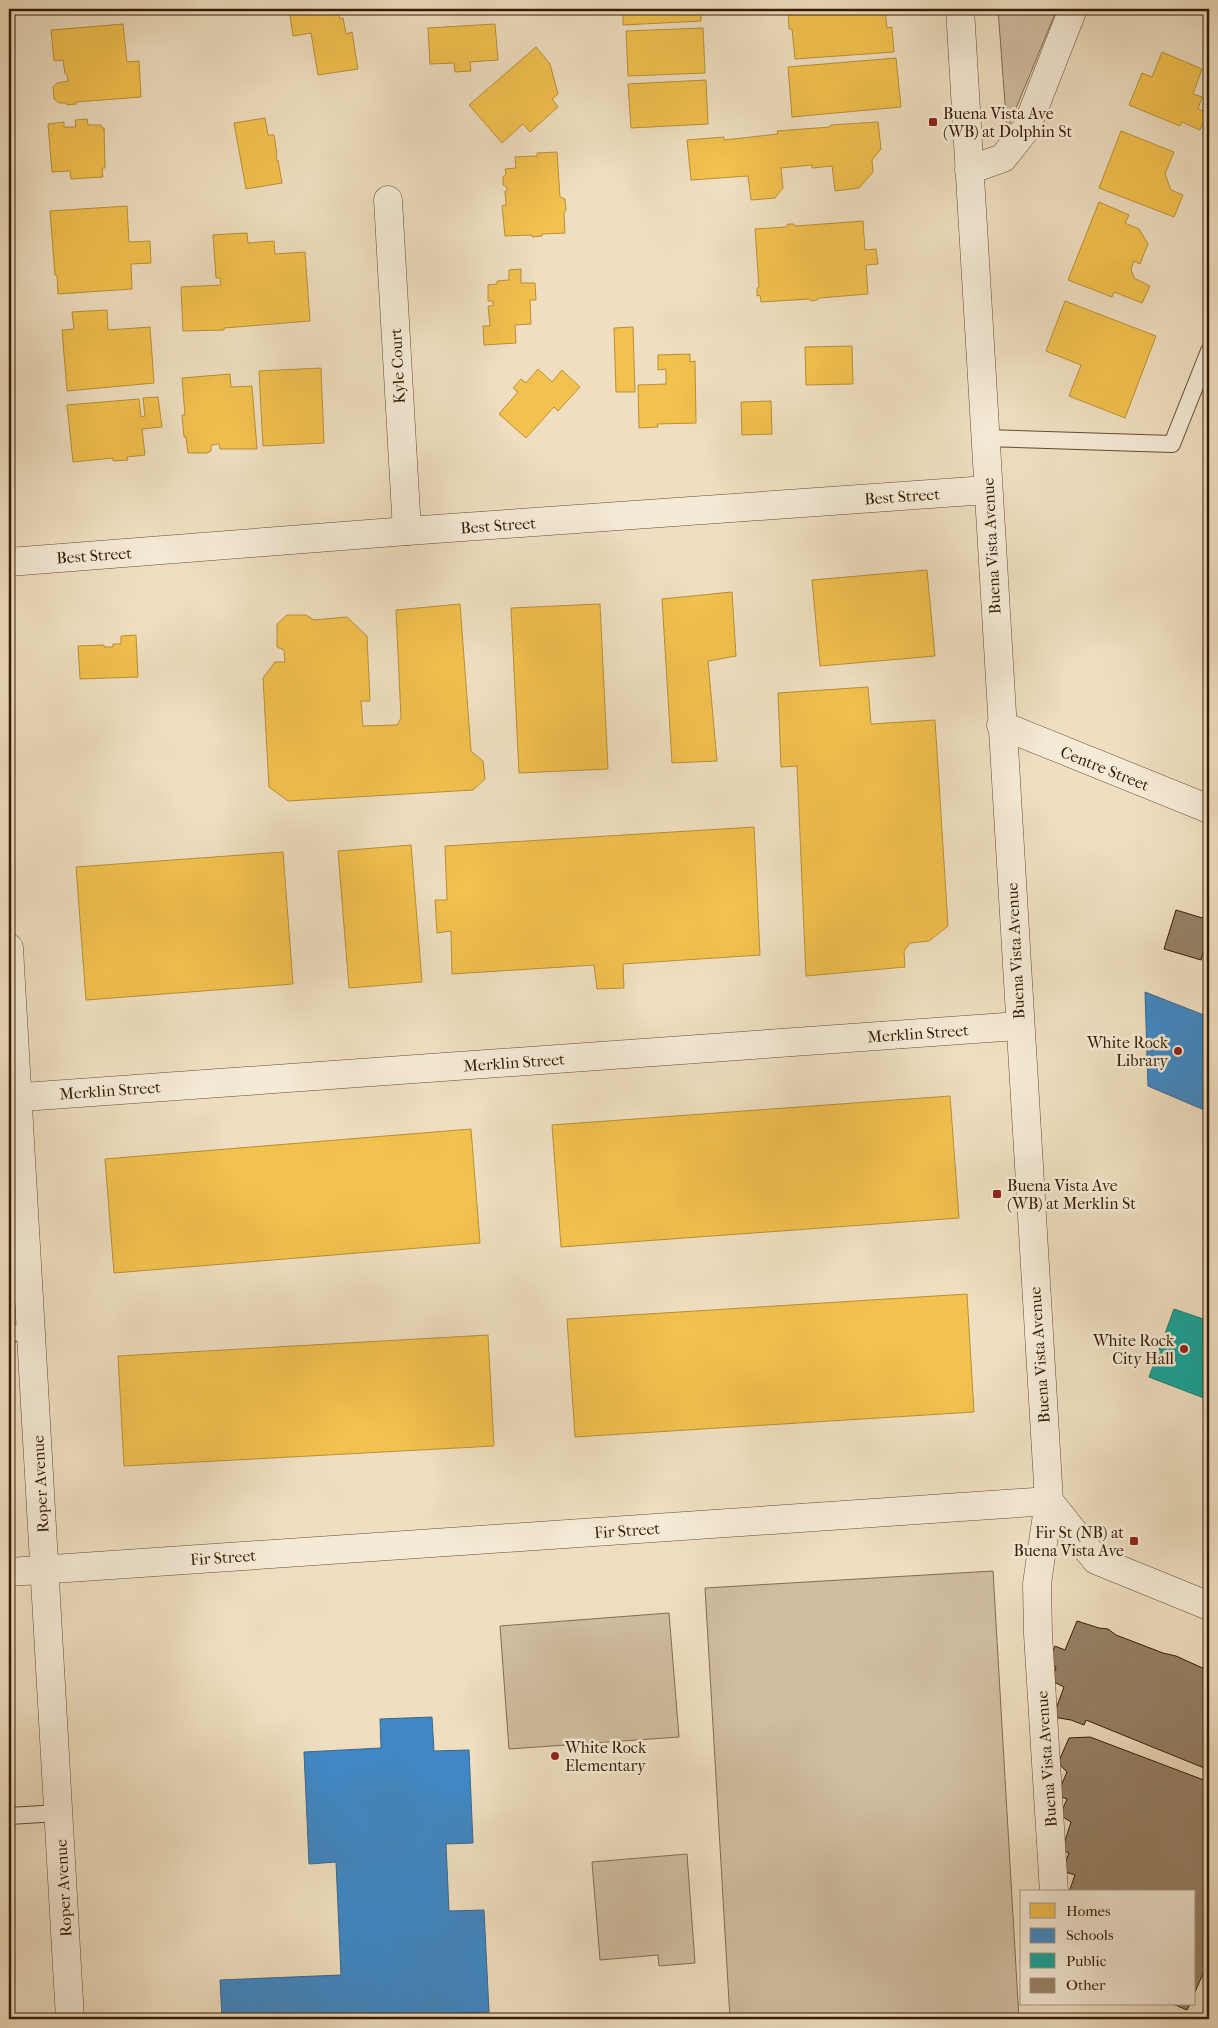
<svg xmlns="http://www.w3.org/2000/svg" width="1218" height="2028" font-family="'IM FELL French Canon',serif">
<style>
.green{fill:#d0bea0;stroke:#836c52}
.homes{fill:#f2c14e;stroke:#ba8f38}
.schools{fill:#3f88c5;stroke:#3c678b}
.public{fill:#17a398;stroke:#207a6c}
.building{fill:#968166;stroke:#361b04}
.lines{fill:none;stroke-linecap:round;stroke-linejoin:round}
.service-casing{stroke:#644c33;stroke-width:18}
.minor-casing{stroke:#644c33;stroke-width:29}
.tertiary-casing{stroke:#644c33;stroke-width:29}
.service{stroke:#f5ead6;stroke-width:16}
.minor{stroke:#f5ead6;stroke-width:28}
.tertiary{stroke:#f5ead6;stroke-width:28}
.poi-dot{fill:#8f2418;stroke:#f5ead6;stroke-width:2}
.labels{text-anchor:middle;stroke-width:5;stroke-linejoin:round;paint-order:stroke}
.poi-label{font-size:16px;fill:#361b04;stroke:#f5ead6;text-anchor:start}
.street-label{font-size:16px;fill:#361b04;stroke:#f5ead6}
</style>
<rect width="100%" height="100%" fill="#efdfc0"/>
<filter id="stains"><feTurbulence type="fractalNoise" baseFrequency=".004" numOctaves="4"/><feColorMatrix values="0 0 0 0 .2 0 0 0 0 .09 0 0 0 0 .02 0 0 0 .5 -.17"/></filter>
<radialGradient id="worn" r=".72"><stop offset=".6" stop-color="#630" stop-opacity="0"/><stop offset="1" stop-color="#630" stop-opacity=".3"/></radialGradient>
<!-- green -->
<path class="green" d="M 998,9 L 1057,9 L 1007,130 Z
M 993,1571 L 1019,2019 L 730,2019 L 705,1588 Z
M 669,1613 L 679,1737 L 509,1749 L 500,1626 Z
M 687,1854 L 695,1963 L 659,1966 L 658,1955 L 600,1960 L 592,1862 Z"/>
<!-- homes -->
<path class="homes" d="M 289,9 L 307,9 L 308,13 L 338,9 L 340,19 L 343,18 L 346,34 L 352,32 L 358,69 L 318,75 L 311,33 L 293,36 Z
M 623,9 L 701,9 L 701,21 L 623,25 Z
M 824,9 L 839,9 L 839,13 L 885,9 L 887,28 L 892,27 L 894,52 L 795,59 L 792,29 L 789,29 L 788,12 Z
M 123,24 L 127,62 L 139,61 L 141,97 L 76,102 L 76,104 L 67,105 L 67,103 L 59,103 L 54,99 L 53,87 L 57,83 L 68,81 L 67,74 L 65,74 L 63,60 L 54,61 L 51,30 Z
M 495,24 L 498,60 L 470,62 L 471,71 L 455,72 L 454,63 L 430,64 L 428,28 Z
M 703,28 L 705,73 L 628,76 L 626,31 Z
M 536,47 L 550,64 L 558,94 L 552,99 L 558,107 L 530,132 L 523,124 L 502,143 L 469,105 Z
M 1162,52 L 1202,69 L 1193,94 L 1202,97 L 1198,109 L 1207,113 L 1200,130 L 1182,122 L 1180,126 L 1129,105 L 1142,73 L 1152,77 Z
M 896,58 L 901,107 L 792,117 L 788,67 Z
M 706,80 L 708,124 L 631,128 L 628,84 Z
M 265,118 L 268,135 L 274,135 L 277,155 L 276,156 L 277,161 L 278,160 L 282,183 L 246,189 L 234,123 Z
M 87,119 L 88,125 L 101,125 L 102,128 L 104,128 L 105,168 L 102,168 L 103,177 L 71,179 L 70,171 L 52,172 L 48,124 L 64,122 L 64,127 L 76,127 L 75,120 Z
M 878,122 L 881,149 L 872,160 L 873,172 L 859,188 L 835,191 L 832,166 L 812,168 L 812,165 L 781,168 L 783,188 L 775,198 L 751,200 L 748,176 L 691,180 L 687,140 L 724,137 L 724,140 L 778,134 L 777,131 L 830,127 L 831,125 Z
M 1121,131 L 1174,152 L 1165,174 L 1171,190 L 1183,195 L 1174,217 L 1099,188 Z
M 557,152 L 560,197 L 565,199 L 566,210 L 564,213 L 565,233 L 542,234 L 542,236 L 532,237 L 532,235 L 505,236 L 502,206 L 506,205 L 505,191 L 507,191 L 507,187 L 503,185 L 503,177 L 506,174 L 505,169 L 516,168 L 515,157 L 537,156 L 537,153 Z
M 1099,202 L 1129,215 L 1125,223 L 1139,229 L 1148,244 L 1140,264 L 1134,261 L 1131,269 L 1134,278 L 1150,286 L 1142,303 L 1114,292 L 1112,297 L 1068,280 Z
M 127,206 L 129,242 L 150,241 L 151,263 L 131,264 L 132,289 L 58,294 L 57,275 L 55,275 L 50,211 Z
M 863,221 L 865,250 L 876,249 L 878,264 L 866,265 L 868,294 L 819,298 L 817,300 L 811,301 L 809,299 L 761,302 L 760,295 L 757,296 L 757,288 L 759,287 L 755,229 L 786,227 L 788,224 L 793,224 L 796,226 Z
M 247,233 L 248,243 L 274,241 L 275,254 L 305,252 L 310,321 L 224,328 L 224,330 L 183,331 L 181,287 L 221,285 L 220,278 L 216,278 L 213,235 Z
M 521,269 L 521,283 L 535,283 L 536,300 L 530,300 L 531,324 L 515,325 L 516,343 L 484,345 L 483,326 L 490,326 L 488,306 L 493,306 L 493,301 L 488,301 L 488,285 L 497,284 L 497,281 L 509,280 L 509,270 Z
M 1065,301 L 1156,336 L 1125,418 L 1069,396 L 1081,365 L 1046,351 Z
M 107,310 L 108,330 L 150,327 L 154,383 L 67,391 L 62,330 L 74,329 L 72,312 Z
M 633,327 L 635,392 L 616,392 L 614,328 Z
M 852,346 L 853,384 L 806,385 L 805,347 Z
M 690,354 L 690,362 L 695,361 L 696,423 L 657,424 L 658,427 L 639,428 L 638,385 L 666,384 L 666,369 L 658,370 L 658,355 Z
M 321,368 L 324,443 L 263,446 L 259,371 Z
M 538,369 L 552,382 L 562,370 L 580,387 L 558,411 L 554,407 L 526,438 L 499,414 L 518,392 L 513,388 L 521,379 L 526,383 Z
M 230,374 L 231,387 L 252,386 L 257,449 L 220,449 L 219,444 L 211,445 L 211,451 L 207,453 L 188,453 L 186,437 L 184,437 L 182,415 L 185,415 L 182,378 Z
M 158,397 L 162,427 L 142,429 L 145,455 L 127,457 L 128,460 L 113,461 L 113,458 L 73,462 L 67,405 L 139,399 L 141,417 L 145,416 L 143,398 Z
M 771,401 L 772,434 L 742,435 L 741,402 Z
M 927,570 L 935,656 L 820,666 L 812,580 Z
M 732,592 L 736,656 L 708,661 L 717,761 L 672,763 L 662,599 Z
M 460,604 L 471,751 L 483,761 L 485,779 L 473,790 L 288,801 L 269,787 L 263,678 L 275,662 L 285,662 L 284,650 L 277,647 L 277,624 L 287,615 L 306,615 L 314,620 L 347,617 L 367,636 L 370,701 L 361,701 L 363,726 L 397,725 L 401,718 L 396,610 Z
M 600,604 L 608,769 L 519,773 L 511,608 Z
M 136,635 L 138,677 L 80,679 L 78,646 L 104,645 L 104,647 L 113,647 L 113,644 L 121,644 L 121,636 Z
M 868,687 L 871,724 L 935,720 L 948,926 L 929,941 L 910,943 L 904,951 L 905,967 L 806,976 L 797,766 L 781,767 L 778,693 Z
M 754,827 L 760,955 L 623,964 L 624,988 L 597,989 L 594,965 L 452,974 L 451,931 L 437,933 L 435,900 L 447,900 L 445,846 Z
M 411,845 L 422,982 L 349,988 L 338,851 Z
M 283,852 L 293,984 L 86,1000 L 76,867 Z
M 950,1096 L 959,1218 L 561,1247 L 552,1125 Z
M 471,1129 L 480,1243 L 114,1273 L 105,1159 Z
M 967,1294 L 974,1412 L 575,1437 L 567,1319 Z
M 488,1335 L 494,1446 L 124,1466 L 118,1356 Z"/>
<!-- schools -->
<path class="schools" d="M 1145,992 L 1209,1017 L 1209,1112 L 1148,1086 Z
M 432,1717 L 434,1751 L 469,1750 L 473,1843 L 446,1844 L 449,1911 L 484,1910 L 489,2012 L 458,2013 L 459,2019 L 222,2019 L 220,1980 L 341,1975 L 336,1862 L 309,1864 L 304,1752 L 381,1748 L 380,1719 Z"/>
<!-- public -->
<path class="public" d="M 1174,1309 L 1206,1320 L 1209,1313 L 1209,1400 L 1149,1377 Z"/>
<!-- building -->
<path class="building" d="M 1176,910 L 1209,920 L 1209,933 L 1201,960 L 1164,949 Z
M 1077,1621 L 1099,1628 L 1108,1629 L 1116,1635 L 1163,1653 L 1176,1656 L 1209,1671 L 1209,1770 L 1086,1720 L 1084,1725 L 1071,1720 L 1053,1717 L 1064,1687 L 1052,1681 L 1056,1667 L 1048,1663 L 1055,1646 L 1065,1650 Z
M 1090,1737 L 1209,1782 L 1209,1964 L 1207,1965 L 1194,1994 L 1194,1892 L 1069,1892 L 1075,1875 L 1062,1871 L 1069,1853 L 1062,1850 L 1071,1822 L 1060,1815 L 1067,1799 L 1057,1795 L 1067,1772 L 1058,1763 L 1069,1738 Z
M 1173,2004 L 1190,2004 L 1187,2010 Z"/>
<g class="lines">
<defs>
<path id="service" d="M 985,438 L 1172,444 L 1209,351
M 9,1333 L 31,1332
M 9,1816 L 58,1813"/>
<path id="minor" d="M 969,170 L 1003,158 L 1026,129 L 1073,9
M 388,200 L 407,531
M 9,948 L 70,2019
M 9,1098 L 1019,1026
M 9,1572 L 1049,1501 L 1037,1584 L 1038,1634 L 1054,1892"/>
<path id="tertiary" d="M 960,9 L 1049,1501 L 1096,1560 L 1209,1606
M 9,562 L 407,531 L 987,490
M 1001,725 L 1209,809"/>
</defs>
<!-- service casing -->
<use href="#service" class="service-casing"/>
<!-- minor casing -->
<use href="#minor" class="minor-casing"/>
<!-- tertiary casing -->
<use href="#tertiary" class="tertiary-casing"/>
<!-- service -->
<use href="#service" class="service"/>
<!-- minor -->
<use href="#minor" class="minor"/>
<!-- tertiary -->
<use href="#tertiary" class="tertiary"/>
</g>
<!-- markers -->
<g class="poi-dot">
<rect x="928" y="117" width="10" height="10" rx="2.5"/>
<circle cx="1178" cy="1051" r="5"/>
<rect x="992" y="1189" width="10" height="10" rx="2.5"/>
<circle cx="1184" cy="1349" r="5"/>
<rect x="1129" y="1536" width="10" height="10" rx="2.5"/>
<circle cx="555" cy="1756" r="5"/>
</g>
<g class="labels">
<!-- poi labels -->
<g class="poi-label">
<text x="943" y="119">Buena Vista Ave<tspan x="943" dy="18">(WB) at Dolphin St</tspan></text>
<text x="1168" y="1048" text-anchor="end">White Rock<tspan x="1168" dy="18">Library</tspan></text>
<text x="1007" y="1191">Buena Vista Ave<tspan x="1007" dy="18">(WB) at Merklin St</tspan></text>
<text x="1174" y="1346" text-anchor="end">White Rock<tspan x="1174" dy="18">City Hall</tspan></text>
<text x="1124" y="1538" text-anchor="end">Fir St (NB) at<tspan x="1124" dy="18">Buena Vista Ave</tspan></text>
<text x="565" y="1753">White Rock<tspan x="565" dy="18">Elementary</tspan></text>
</g>
<!-- street labels -->
<g class="street-label">
<text transform="translate(397 366) rotate(-93)" y="6">Kyle Court</text>
<text transform="translate(902 496) rotate(-4)" y="6">Best Street</text>
<text transform="translate(498 525) rotate(-4)" y="6">Best Street</text>
<text transform="translate(991 546) rotate(-93)" y="6">Buena Vista Avenue</text>
<text transform="translate(94 555) rotate(-4)" y="6">Best Street</text>
<text transform="translate(1105 768) rotate(22)" y="6">Centre Street</text>
<text transform="translate(1015 951) rotate(-93)" y="6">Buena Vista Avenue</text>
<text transform="translate(918 1033) rotate(-4)" y="6">Merklin Street</text>
<text transform="translate(514 1062) rotate(-4)" y="6">Merklin Street</text>
<text transform="translate(110 1090) rotate(-4)" y="6">Merklin Street</text>
<text transform="translate(1039 1355) rotate(-94)" y="6">Buena Vista Avenue</text>
<text transform="translate(40 1484) rotate(-93)" y="6">Roper Avenue</text>
<text transform="translate(627 1530) rotate(-4)" y="6">Fir Street</text>
<text transform="translate(223 1557) rotate(-4)" y="6">Fir Street</text>
<text transform="translate(1046 1759) rotate(-94)" y="6">Buena Vista Avenue</text>
<text transform="translate(63 1888) rotate(-93)" y="6">Roper Avenue</text>
</g>
</g>
<!-- margin -->
<rect width="1218" height="2028" fill="none" stroke="#efdfc0" stroke-width="30"/>
<rect x="10" y="10" width="1198" height="2008" fill="none" stroke="#361b04" stroke-width="2.5"/>
<rect x="15" y="15" width="1188" height="1998" fill="none" stroke="#361b04"/>
<!-- legend -->
<rect x="1020" y="1890" width="175" height="115" fill="#f5ead6" stroke="#a99782"/>
<rect x="1030" y="1903" width="25" height="15" fill="#f2c14e" stroke="#a99782"/>
<text x="1066" y="1916" font-size="15" fill="#361b04">Homes</text>
<rect x="1030" y="1928" width="25" height="15" fill="#3f88c5" stroke="#a99782"/>
<text x="1066" y="1940" font-size="15" fill="#361b04">Schools</text>
<rect x="1030" y="1953" width="25" height="15" fill="#17a398" stroke="#a99782"/>
<text x="1066" y="1966" font-size="15" fill="#361b04">Public</text>
<rect x="1030" y="1978" width="25" height="15" fill="#968166" stroke="#a99782"/>
<text x="1066" y="1990" font-size="15" fill="#361b04">Other</text>
<rect width="100%" height="100%" filter="url(#stains)"/>
<rect width="100%" height="100%" fill="url(#worn)"/>
</svg>
